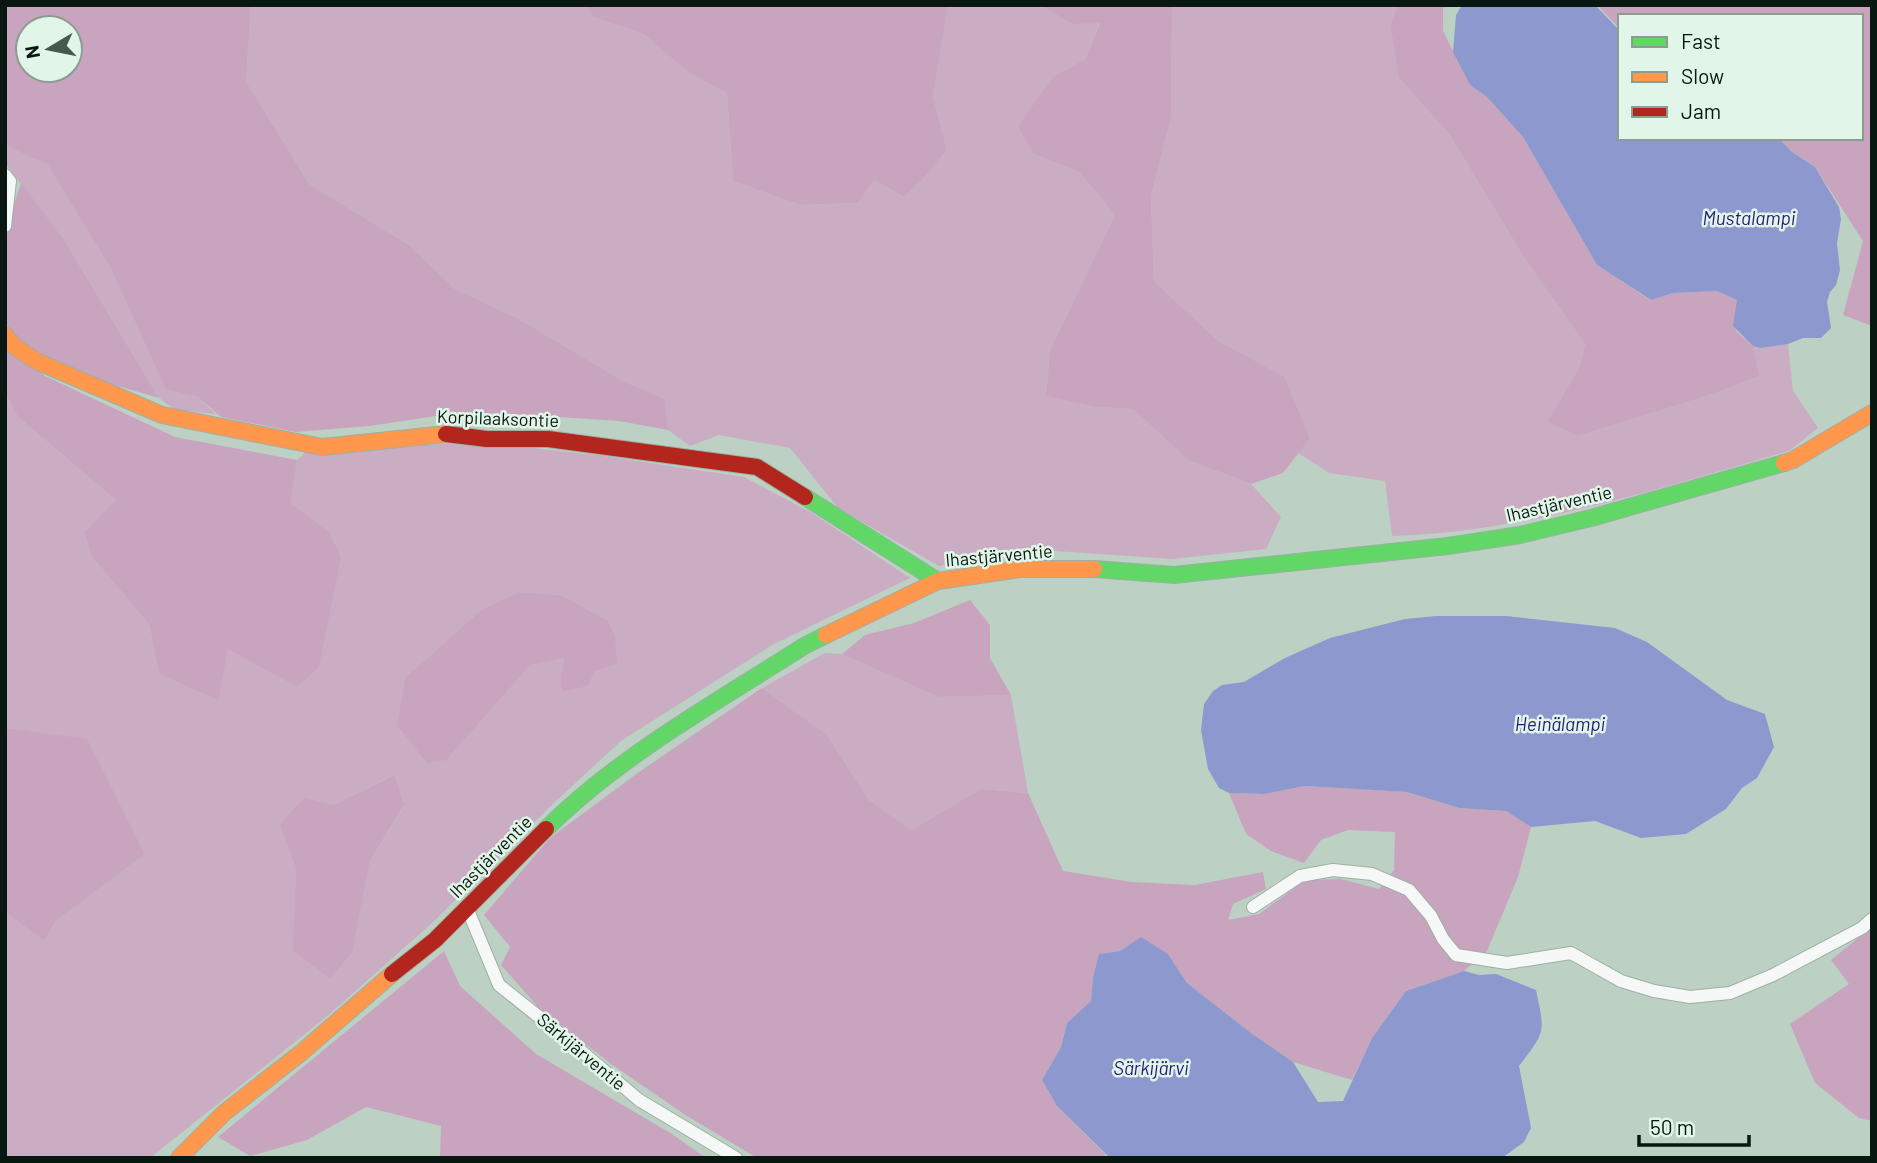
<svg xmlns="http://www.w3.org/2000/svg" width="1877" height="1163" font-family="Barlow,sans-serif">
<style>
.green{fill:#caadc2;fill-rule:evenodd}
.forest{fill:#c8a4be;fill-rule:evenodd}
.water{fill:#8d98ce}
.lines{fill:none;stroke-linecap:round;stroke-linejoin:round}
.street-casing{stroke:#9eafa5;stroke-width:14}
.fast-casing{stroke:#9eafa5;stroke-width:18}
.slow-casing{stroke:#9eafa5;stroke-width:18}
.jam-casing{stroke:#9eafa5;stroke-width:18}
.street{stroke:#f5f8f6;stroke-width:12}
.fast{stroke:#63d668;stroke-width:16}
.slow{stroke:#ff974d;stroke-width:16}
.jam{stroke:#b3261e;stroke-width:16}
.labels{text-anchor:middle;stroke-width:5;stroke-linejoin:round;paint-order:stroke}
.street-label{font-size:18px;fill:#08170f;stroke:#e2f5e9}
.water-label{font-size:19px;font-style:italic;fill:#261a7c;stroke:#e2f5e9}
</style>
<rect width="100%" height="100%" fill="#bcd1c4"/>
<!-- green -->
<path class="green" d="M 251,5 L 587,5 L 592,17 L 644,34 L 687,70 L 727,93 L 733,181 L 800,205 L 858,203 L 874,180 L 904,197 L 924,178 L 947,150 L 933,96 L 948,5 L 1040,5 L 1072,24 L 1100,22 L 1085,59 L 1054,76 L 1034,154 L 1079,172 L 1115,215 L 1050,350 L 1046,396 L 1095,407 L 1133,409 L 1188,460 L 1251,484 L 1281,517 L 1266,549 L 1172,559 L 1041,550 L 939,566 L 838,508 L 790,448 L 719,435 L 690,446 L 668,430 L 663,399 L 625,382 L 517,318 L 455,289 L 409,245 L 309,184 L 246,81 Z
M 1172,5 L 1398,5 L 1390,25 L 1399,78 L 1449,134 L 1525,259 L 1585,344 L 1579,368 L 1547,422 L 1578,436 L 1710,395 L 1758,376 L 1753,346 L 1760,348 L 1788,344 L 1793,391 L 1818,428 L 1789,451 C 1660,488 1528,532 1392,536 L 1385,481 L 1329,473 L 1298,453 L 1310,438 L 1285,377 L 1217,340 L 1154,281 L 1151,196 L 1171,118 Z
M 5,144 L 27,156 L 47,162 L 111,269 L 166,388 L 198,397 L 216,414 L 175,410 L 159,398 L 63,238 L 5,163 Z
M 5,393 L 18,417 L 116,500 L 92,557 L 149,624 L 159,674 L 219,701 L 228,648 L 297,687 L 328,531 L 289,503 L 297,460 L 307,451 L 480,442 L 604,456 L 744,477 L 812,513 L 910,578 L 774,644 L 621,741 L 556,801 L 431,924 L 325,1018 L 150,1158 L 5,1158 L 5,912 L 44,941 L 56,921 L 145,854 L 87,740 L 5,728 ZM 519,592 L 561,595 L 607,620 L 561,675 L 564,658 L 530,665 L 491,707 L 406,677 L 482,609 ZM 393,775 L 404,806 L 370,861 L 352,952 L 294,951 L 296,868 L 333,805 Z
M 825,653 L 842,654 L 938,697 L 1011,695 L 1028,793 L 981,789 L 911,830 L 869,800 L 827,735 L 762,688 Z"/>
<!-- forest -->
<path class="forest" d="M 5,5 L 251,5 L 246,81 L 309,184 L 409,245 L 455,289 L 517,318 L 625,382 L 664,399 L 668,430 L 619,421 L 513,414 L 456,413 L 370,426 L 296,432 L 221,417 L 198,397 L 166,389 L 111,269 L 47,163 L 27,156 L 5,144 ZM 28,28 L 70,28 L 70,70 L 28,70 Z
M 587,5 L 948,5 L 933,96 L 947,150 L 924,178 L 904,197 L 874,180 L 858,203 L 800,205 L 733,181 L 727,93 L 687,71 L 644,34 L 592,17 Z
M 1040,5 L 1172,5 L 1171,118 L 1151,196 L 1154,281 L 1217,340 L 1285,377 L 1310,438 L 1283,473 L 1251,484 L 1188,460 L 1133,409 L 1095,407 L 1046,396 L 1050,350 L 1115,215 L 1079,172 L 1034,154 L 1018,126 L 1054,76 L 1085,59 L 1100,23 L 1072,24 Z
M 1398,5 L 1446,5 L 1443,8 L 1443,31 L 1470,85 L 1487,97 L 1523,137 L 1597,265 L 1650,300 L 1673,293 L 1717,291 L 1737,300 L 1736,331 L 1753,346 L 1759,376 L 1710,395 L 1578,436 L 1547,422 L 1579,368 L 1585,344 L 1525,259 L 1449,134 L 1399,78 L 1390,25 Z
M 1597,5 L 1872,5 L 1872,326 L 1843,315 L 1863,241 L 1815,167 L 1773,138 L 1861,138 L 1861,16 L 1620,16 L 1620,29 Z
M 21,183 L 63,238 L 159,398 C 112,383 29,368 5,321 L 5,233 Z
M 5,343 L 45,376 L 175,437 L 297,460 L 290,503 L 328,531 L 341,557 L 319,667 L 297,687 L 228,649 L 219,701 L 159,674 L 149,624 L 92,557 L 85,532 L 116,500 L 18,417 L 5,393 Z
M 519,592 L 561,595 L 607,620 L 615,637 L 617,664 L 594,671 L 588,686 L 562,691 L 561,675 L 564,658 L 530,665 L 446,760 L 427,763 L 397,725 L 406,677 L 482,609 Z
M 970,600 L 990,625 L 990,658 L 1011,695 L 938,697 L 842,654 L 865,635 L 914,623 Z
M 762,688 L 827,735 L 869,800 L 911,830 L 981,789 L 1028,793 L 1063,871 L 1132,882 L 1195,885 L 1263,872 L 1266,889 L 1233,904 L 1228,920 L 1259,914 L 1306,880 L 1341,879 L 1379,889 L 1394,870 L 1395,832 L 1348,830 L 1321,840 L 1304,863 L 1271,851 L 1246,834 L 1229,793 L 1264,794 L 1305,786 L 1407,792 L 1459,808 L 1506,811 L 1531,827 L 1518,877 L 1487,951 L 1464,971 L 1406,991 L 1372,1038 L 1352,1080 L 1293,1062 L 1251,1033 L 1187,983 L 1168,954 L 1120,951 L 1099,954 L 1093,977 L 1091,1001 L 1067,1023 L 1061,1047 L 1042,1080 L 1057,1106 L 1106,1155 L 1100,1158 L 757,1158 L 687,1116 L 611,1064 L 539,1008 L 501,965 L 510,947 L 484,915 L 550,838 L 639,772 Z
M 5,728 L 87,739 L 145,854 L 56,921 L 44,941 L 5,912 Z
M 394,775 L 404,805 L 370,861 L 352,953 L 330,978 L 293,951 L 296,868 L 280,824 L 304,798 L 333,805 Z
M 1872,927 L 1872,1121 L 1859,1118 L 1815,1083 L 1790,1024 L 1849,984 L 1831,960 Z
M 444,951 L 460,986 L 536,1054 L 672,1134 L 706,1158 L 440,1158 L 441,1126 L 366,1107 L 307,1140 L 250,1156 L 218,1137 Z"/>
<!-- water -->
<path class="water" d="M 1462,5 L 1595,5 L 1620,31 L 1620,138 L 1778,138 L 1791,151 L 1815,167 L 1839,207 L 1841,219 L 1837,243 L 1840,270 L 1836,285 L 1830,292 L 1827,302 L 1831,328 L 1821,338 L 1803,338 L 1788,344 L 1760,348 L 1753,346 L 1733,326 L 1737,300 L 1717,291 L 1673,293 L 1651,300 L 1597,265 L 1523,137 L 1487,97 L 1470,85 L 1453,52 L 1456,15 Z
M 1436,616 L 1506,616 L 1615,628 L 1647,642 L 1727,700 L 1765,714 L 1774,747 L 1757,778 L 1742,788 L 1726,809 L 1686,834 L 1641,838 L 1595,821 L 1531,827 L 1506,811 L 1459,808 L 1407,792 L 1305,786 L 1264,794 L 1229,793 L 1219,788 L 1208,769 L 1201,730 L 1204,704 L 1213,691 L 1222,685 L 1244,682 L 1285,658 L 1330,638 L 1405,619 Z
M 1141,937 L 1168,954 L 1187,983 L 1251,1033 L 1293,1062 L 1318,1102 L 1343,1101 L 1372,1038 L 1406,991 L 1464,971 L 1479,975 L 1496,974 L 1536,990 C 1545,1033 1546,1031 1519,1066 L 1531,1128 L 1524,1142 L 1502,1158 L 1110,1158 L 1057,1106 L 1042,1080 L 1061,1047 L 1067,1023 L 1091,1001 L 1093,977 L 1099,954 L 1120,951 Z"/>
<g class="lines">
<defs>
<path id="street" d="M 5,175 L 10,181 L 5,226
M 1253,907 L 1300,876 L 1333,870 L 1372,874 L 1409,890 L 1431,916 L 1443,939 L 1456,955 L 1507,963 L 1571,953 L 1621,981 L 1654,991 L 1690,997 L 1730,993 L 1773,975 L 1862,928 L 1872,919
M 467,908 L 499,985 L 573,1044 L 639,1100 L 736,1158"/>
<path id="fast" d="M 805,497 L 938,581
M 1094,569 L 1174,575 L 1448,546 L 1520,535 L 1591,518 L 1784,463
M 546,829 C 619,756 717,702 804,646 L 826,635"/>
<path id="slow" d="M 5,335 L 15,347 L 36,361 L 162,415 L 322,447 L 446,434
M 1784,463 L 1793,460 L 1872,413
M 826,635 L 938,581 L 1020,569 L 1094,569
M 179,1158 L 224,1113 L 302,1052 L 392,974"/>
<path id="jam" d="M 446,434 L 487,439 L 548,439 L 757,467 L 805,497
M 392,974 L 435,940 L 546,829"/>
</defs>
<!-- street casing -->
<use href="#street" class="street-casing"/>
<!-- fast casing -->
<use href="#fast" class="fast-casing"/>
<!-- slow casing -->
<use href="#slow" class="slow-casing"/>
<!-- jam casing -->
<use href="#jam" class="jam-casing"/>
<!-- street -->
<use href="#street" class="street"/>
<!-- fast -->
<use href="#fast" class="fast"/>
<!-- slow -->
<use href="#slow" class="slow"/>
<!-- jam -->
<use href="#jam" class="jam"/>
</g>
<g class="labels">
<!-- street labels -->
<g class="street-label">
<text transform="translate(498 419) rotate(2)" y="6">Korpilaaksontie</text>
<text transform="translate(1559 504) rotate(-13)" y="6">Ihastjärventie</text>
<text transform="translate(999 556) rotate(-5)" y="6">Ihastjärventie</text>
<text transform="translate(491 857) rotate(-45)" y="6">Ihastjärventie</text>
<text transform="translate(581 1052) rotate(40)" y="6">Särkijärventie</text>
</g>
<!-- water labels -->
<g class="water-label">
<text x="1749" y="225">Mustalampi</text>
<text x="1560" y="731">Heinälampi</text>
<text x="1151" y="1075">Särkijärvi</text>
</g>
</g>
<!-- border -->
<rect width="1877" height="1163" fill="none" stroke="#08170f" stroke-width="14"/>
<!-- legend -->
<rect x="1618" y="14" width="245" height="126" fill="#e2f5e9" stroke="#8b9c92" stroke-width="2"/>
<rect x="1632" y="37" width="35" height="10" fill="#63d668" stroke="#8b9c92" stroke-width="2"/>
<text x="1681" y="49" font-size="21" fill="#08170f">Fast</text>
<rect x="1632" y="72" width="35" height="10" fill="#ff974d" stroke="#8b9c92" stroke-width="2"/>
<text x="1681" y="84" font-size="21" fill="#08170f">Slow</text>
<rect x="1632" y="107" width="35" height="10" fill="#b3261e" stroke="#8b9c92" stroke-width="2"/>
<text x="1681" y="119" font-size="21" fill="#08170f">Jam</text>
<!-- north arrow -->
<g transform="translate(49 49) rotate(260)"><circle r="33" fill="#e2f5e9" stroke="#8b9c92" stroke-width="2"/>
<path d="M0-5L12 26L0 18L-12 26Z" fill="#47584e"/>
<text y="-10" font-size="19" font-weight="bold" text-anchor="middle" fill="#08170f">N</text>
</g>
<!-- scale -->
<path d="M1639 1135v10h110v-10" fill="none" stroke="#08170f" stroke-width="3.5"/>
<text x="1650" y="1135" font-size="21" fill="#08170f" stroke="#e2f5e9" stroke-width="5" paint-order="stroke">50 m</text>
</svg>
